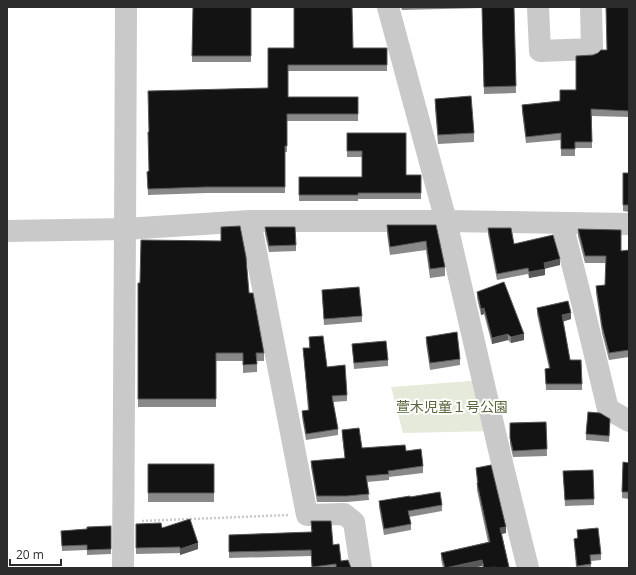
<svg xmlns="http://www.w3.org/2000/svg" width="636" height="575" font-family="'Open Sans','Noto Sans JP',sans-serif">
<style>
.green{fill:#e6eada}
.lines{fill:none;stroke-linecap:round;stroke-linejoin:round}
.path{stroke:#c9c9c9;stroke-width:2.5;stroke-dasharray:2 2;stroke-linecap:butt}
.minor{stroke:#c9c9c9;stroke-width:22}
.wall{fill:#898989}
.shaded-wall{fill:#5a5a5a}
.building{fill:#131313;stroke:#5a5a5a}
.labels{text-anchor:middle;stroke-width:4;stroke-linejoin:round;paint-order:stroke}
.park-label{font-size:14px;fill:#58673b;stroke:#fff}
</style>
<rect width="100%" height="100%" fill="#fff"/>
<!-- green -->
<path class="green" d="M 483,380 L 495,431 L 403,433 L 391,387 Z"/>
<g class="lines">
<!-- path -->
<path class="path" d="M 142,521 L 289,515"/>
<!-- minor -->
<path class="minor" d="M 388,7 L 446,221 L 503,467 L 528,568
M 538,7 L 540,51 L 592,49 L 591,7
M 250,221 L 307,515 L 344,514 L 354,522 L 361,568
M 562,224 L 585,314 L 608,409 L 629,421
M 7,231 L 125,229 L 250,221 L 446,221 L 629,224
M 123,568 L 125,229 L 126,7"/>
</g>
<!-- wall -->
<path class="wall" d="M 251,7 L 251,62 L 192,62 L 192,56 Z
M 401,7 L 514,7 L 516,93 L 484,94 L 482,8 L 402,10 Z
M 629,7 L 629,117 L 592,116 L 592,148 L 575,148 L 575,156 L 561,156 L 561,140 L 526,143 L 522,112 L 522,105 L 560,101 L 576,90 L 593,55 L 607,50 Z
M 268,48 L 387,48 L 387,71 L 288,71 L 288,97 L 358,97 L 358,121 L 287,121 L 287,152 L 285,152 L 285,193 L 206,193 L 148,195 L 147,172 L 149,171 L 268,88 Z
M 435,99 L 474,133 L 474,142 L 438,144 L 435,108 Z
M 347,133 L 406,175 L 421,175 L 421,199 L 358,199 L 358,201 L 299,201 L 299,177 L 362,177 L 362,157 L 347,157 Z
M 623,173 L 629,173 L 629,212 L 623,211 Z
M 387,225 L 436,225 L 445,267 L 445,276 L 430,278 L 426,250 L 390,255 L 387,234 Z
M 221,227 L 249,293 L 264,353 L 264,361 L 257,361 L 257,372 L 243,373 L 243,361 L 216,361 L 216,407 L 138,407 L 138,283 L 140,283 L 221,241 Z
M 265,227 L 296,245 L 296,251 L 269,252 L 265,234 Z
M 488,228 L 514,244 L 560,265 L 545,268 L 545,275 L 529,278 L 528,274 L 497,280 L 488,234 Z
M 578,229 L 621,251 L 629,250 L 629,357 L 609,360 L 602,333 L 596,293 L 596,286 L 605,285 L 606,263 L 585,263 L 578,236 Z
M 322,290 L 362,316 L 362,322 L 324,325 Z
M 477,292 L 524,340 L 511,343 L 508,340 L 492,344 L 484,314 L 481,315 L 477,298 Z
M 537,308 L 571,319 L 563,321 L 570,360 L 582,384 L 582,390 L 546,390 L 545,369 L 549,368 L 537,314 Z
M 309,337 L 327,367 L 347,395 L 347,401 L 333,402 L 338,429 L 338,435 L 306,440 L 302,417 L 302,411 L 308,410 L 303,348 L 309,348 Z
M 426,337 L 460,359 L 460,365 L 430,370 L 426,343 Z
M 352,344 L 388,360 L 388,366 L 354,369 Z
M 546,422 L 547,456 L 513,457 L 510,444 L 510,423 Z
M 610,425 L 609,442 L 586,440 L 586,434 Z
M 342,430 L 362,448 L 406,451 L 423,466 L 423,473 L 389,477 L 389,480 L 367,482 L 369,500 L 347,502 L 317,502 L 311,467 L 311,461 L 345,458 L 342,436 Z
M 623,462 L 629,463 L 629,499 L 622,498 Z
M 148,464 L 214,464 L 214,502 L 148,502 Z
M 476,468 L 506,533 L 502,534 L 509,568 L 482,568 L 482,566 L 472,568 L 443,568 L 441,559 L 441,553 L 488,542 L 477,490 L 477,483 Z
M 563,471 L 594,499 L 594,505 L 565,506 Z
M 410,497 L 442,505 L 442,511 L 409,517 L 411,524 L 411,530 L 384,535 L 379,507 L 379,501 Z
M 311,521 L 333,545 L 341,561 L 351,568 L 312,568 L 311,556 L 229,558 L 229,535 L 311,532 Z
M 136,524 L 162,528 L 198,549 L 180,555 L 180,553 L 136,554 Z
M 111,526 L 111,554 L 87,555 L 87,550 L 62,551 L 61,531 L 87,529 Z
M 577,530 L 601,554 L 601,560 L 591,561 L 591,568 L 576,568 L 574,539 L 577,538 Z"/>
<!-- shaded-wall -->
<path class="shaded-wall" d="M 560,259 L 560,265 L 544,269 L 544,263 Z
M 545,269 L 545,275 L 529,278 L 529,272 Z
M 484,308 L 484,314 L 481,315 L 481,309 Z
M 571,313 L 571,319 L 562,322 L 562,315 Z
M 508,334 L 508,340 L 492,344 L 492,338 Z
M 524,334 L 524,340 L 511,343 L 511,337 Z
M 506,527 L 506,533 L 500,534 L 500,528 Z
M 198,543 L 198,549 L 180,555 L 180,549 Z
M 482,560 L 482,566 L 472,568 L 446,568 Z"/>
<!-- building -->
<path class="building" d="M 193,7 L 251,7 L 251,56 L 192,56 Z
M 294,7 L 352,7 L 353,48 L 387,48 L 387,65 L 288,65 L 288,97 L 358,97 L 358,114 L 287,114 L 287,146 L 285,146 L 285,187 L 206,187 L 148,189 L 147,172 L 149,171 L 148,132 L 149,132 L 148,91 L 268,88 L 268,48 L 294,48 Z
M 482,7 L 514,7 L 516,86 L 484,87 Z
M 606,7 L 629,7 L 629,111 L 591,109 L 592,142 L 575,142 L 575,149 L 561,149 L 561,133 L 526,137 L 522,105 L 560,101 L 560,90 L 576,90 L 576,56 L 593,55 L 598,53 L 601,50 L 607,50 Z
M 471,96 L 474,133 L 438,135 L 435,99 Z
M 347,133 L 406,133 L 406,175 L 421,175 L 421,193 L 358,193 L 358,195 L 299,195 L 299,177 L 362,177 L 362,151 L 347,151 Z
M 623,173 L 629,173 L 629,205 L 623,205 Z
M 387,225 L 436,225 L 445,267 L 430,269 L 426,241 L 390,247 Z
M 240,226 L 246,257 L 249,293 L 253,293 L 264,353 L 256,353 L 257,364 L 243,365 L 243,353 L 216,353 L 216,399 L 138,399 L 138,283 L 140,283 L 141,240 L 221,241 L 221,227 Z
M 265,227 L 295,227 L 296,245 L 269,246 Z
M 488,228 L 511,228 L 514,244 L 553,235 L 560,259 L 544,263 L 545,269 L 529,272 L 528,268 L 497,274 Z
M 578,229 L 621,230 L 621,251 L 629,250 L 629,350 L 609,353 L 602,326 L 596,286 L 605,285 L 606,256 L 585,256 Z
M 504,282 L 524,334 L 511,337 L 508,334 L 492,338 L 484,308 L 481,309 L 477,292 Z
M 359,287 L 362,316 L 324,319 L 322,290 Z
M 568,301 L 571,313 L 562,315 L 570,360 L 581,360 L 582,384 L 546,384 L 545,369 L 550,368 L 537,308 Z
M 457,332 L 460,359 L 430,363 L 426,337 Z
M 323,336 L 327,367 L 345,365 L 347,395 L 332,396 L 338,429 L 306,434 L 302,411 L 309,410 L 303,348 L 310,348 L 309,337 Z
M 386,341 L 388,360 L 354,363 L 352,344 Z
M 588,412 L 600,413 L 610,419 L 609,436 L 586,434 Z
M 546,422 L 547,449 L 513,451 L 510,438 L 510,423 Z
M 359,428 L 362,448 L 405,445 L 406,451 L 421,449 L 423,466 L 388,471 L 389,474 L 366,476 L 369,494 L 347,496 L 317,496 L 311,461 L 345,458 L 342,430 Z
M 623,462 L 629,463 L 629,492 L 622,492 Z
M 148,464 L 214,464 L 214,493 L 148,493 Z
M 491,465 L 506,527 L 500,528 L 509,567 L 503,568 L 496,568 L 495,567 L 488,568 L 484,568 L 482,560 L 445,568 L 441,553 L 490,542 L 477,483 L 478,483 L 476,468 Z
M 593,470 L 594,499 L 565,500 L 563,471 Z
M 440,492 L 442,505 L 408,511 L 411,524 L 384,529 L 379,501 L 410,496 L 410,497 Z
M 190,519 L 198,543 L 180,549 L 180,547 L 136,548 L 136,524 L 161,523 L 162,528 Z
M 311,521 L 331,521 L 333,545 L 339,544 L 341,561 L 348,560 L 351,568 L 336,568 L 336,564 L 312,567 L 311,550 L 229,552 L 229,535 L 312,532 Z
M 111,526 L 111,549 L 87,550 L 87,545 L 62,546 L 61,531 L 87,529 L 87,527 Z
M 598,528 L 601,554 L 590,555 L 591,564 L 577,566 L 574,539 L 578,538 L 577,530 Z"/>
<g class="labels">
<!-- park labels -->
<g class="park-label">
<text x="452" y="412">萱木児童１号公園</text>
</g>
</g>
<!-- border -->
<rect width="636" height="575" fill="none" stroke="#2c2c2c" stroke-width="16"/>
<!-- scale -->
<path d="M10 559v6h51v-6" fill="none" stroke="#2c2c2c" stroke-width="2"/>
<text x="16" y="559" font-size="12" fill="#2c2c2c" stroke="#ffffff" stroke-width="3" paint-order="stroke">20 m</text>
</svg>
